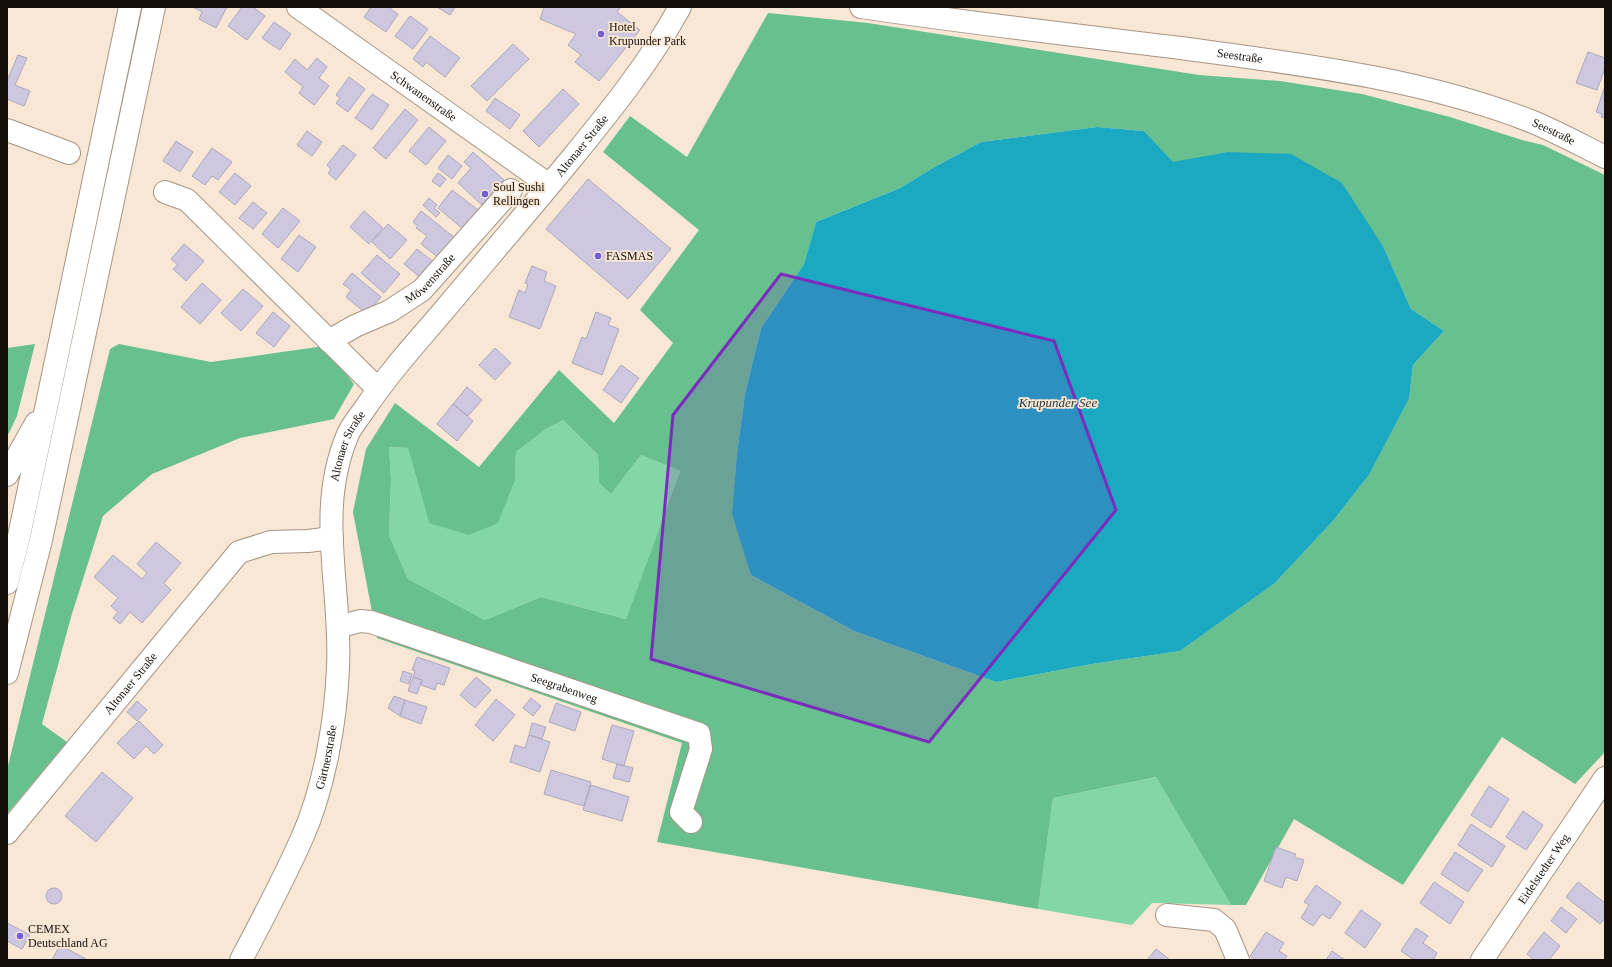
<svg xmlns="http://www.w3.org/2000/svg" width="1612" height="967" font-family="'Times New Roman',serif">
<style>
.green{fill:#83d7a6}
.forest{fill:#67c08e;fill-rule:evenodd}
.water{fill:#1aa9c1}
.building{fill:#cdc8df;stroke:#aca8be}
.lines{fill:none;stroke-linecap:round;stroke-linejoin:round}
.minor-casing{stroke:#a59584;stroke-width:24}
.major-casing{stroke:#a59584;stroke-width:24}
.highway-casing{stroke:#a59584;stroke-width:24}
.minor{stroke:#fff;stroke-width:22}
.major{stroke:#fff;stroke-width:22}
.highway{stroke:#fff;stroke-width:22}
.marked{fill:#7b2cbf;fill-opacity:0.2;stroke:#7b2cbf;stroke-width:3;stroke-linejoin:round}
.poi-dot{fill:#705dd7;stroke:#f9e7d5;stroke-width:1.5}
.labels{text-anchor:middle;stroke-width:3.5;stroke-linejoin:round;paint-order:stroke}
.poi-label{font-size:12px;fill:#150f09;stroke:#f9e7d5;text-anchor:start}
.street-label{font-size:12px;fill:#150f09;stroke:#f9e7d5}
.water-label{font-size:13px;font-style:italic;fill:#1d3338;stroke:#f9e7d5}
</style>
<rect width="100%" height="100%" fill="#f9e7d5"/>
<!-- green -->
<path class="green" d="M 563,420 L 598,455 L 599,483 L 611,494 L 641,455 L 680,471 L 626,619 L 541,597 L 485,620 L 408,579 L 389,535 L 391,478 L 389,447 L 408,448 L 429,523 L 515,480 L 516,452 L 546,429 Z
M 1156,777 L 1231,905 L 1152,903 L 1132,925 L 1038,909 L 1053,798 Z"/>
<!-- forest -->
<path class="forest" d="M 768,13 L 868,23 L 1199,75 L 1280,81 L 1362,94 L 1450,117 L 1522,140 L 1543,145 L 1605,175 L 1605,752 L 1575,784 L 1502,737 L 1403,885 L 1294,819 L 1246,905 L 1231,905 L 1156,777 L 1053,798 L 1038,909 L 657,842 L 682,743 L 377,638 L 353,512 L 366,449 L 395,403 L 479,467 L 559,370 L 614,423 L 673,343 L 640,310 L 699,230 L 603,152 L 630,116 L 687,157 ZM 1097,127 L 1144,131 L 1173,163 L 1227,152 L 1384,248 L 1411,309 L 1444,331 L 1413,365 L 1409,399 L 1369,475 L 1333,521 L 1275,583 L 1180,651 L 1092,664 L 996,682 L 854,631 L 751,575 L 738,446 L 745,394 L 761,328 L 804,264 L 816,222 L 900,188 L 931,169 L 981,142 ZM 563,420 L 598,455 L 599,483 L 611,494 L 641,455 L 680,471 L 626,619 L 541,597 L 485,620 L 408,579 L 389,535 L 391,478 L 389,447 L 408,448 L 429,523 L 469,535 L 498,523 L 515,480 L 516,452 L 546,429 Z
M 35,344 L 17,416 L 7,437 L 7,348 Z
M 119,344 L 211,362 L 324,346 L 354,384 L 334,419 L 240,438 L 152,474 L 103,516 L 71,617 L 42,724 L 67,742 L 7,814 L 7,770 L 110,349 Z"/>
<!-- water -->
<path class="water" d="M 1097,127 L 1144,131 L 1173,162 L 1227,152 L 1291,154 L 1342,183 L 1384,248 L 1411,309 L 1444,331 L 1413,365 L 1409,399 L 1369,475 L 1333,521 L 1275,583 L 1180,651 L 1092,664 L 996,682 L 854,631 L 751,575 L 732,514 L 738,446 L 745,394 L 761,328 L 804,264 L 816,222 L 900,188 L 931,169 L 981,142 Z"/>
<!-- building -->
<path class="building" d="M 193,7 L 227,7 L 216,28 L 199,19 L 202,12 Z
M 242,7 L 253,7 L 265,16 L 247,40 L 228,26 Z
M 371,7 L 388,7 L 398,14 L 386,32 L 364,17 Z
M 437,7 L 455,7 L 450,15 Z
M 544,7 L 621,7 L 617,12 L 640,30 L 599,81 L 575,62 L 581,55 L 568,45 L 576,34 L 540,19 Z
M 410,16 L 428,29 L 413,49 L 395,36 Z
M 274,22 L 291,34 L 280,50 L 262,38 Z
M 430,36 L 460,58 L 445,77 L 426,62 L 423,67 L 413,59 Z
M 513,44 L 529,59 L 487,101 L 471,86 Z
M 1588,52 L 1605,58 L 1605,68 L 1597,90 L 1576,83 Z
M 18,55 L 27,58 L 15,85 L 30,91 L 24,106 L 7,99 L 7,81 Z
M 317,58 L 327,67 L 319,78 L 329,86 L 314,105 L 299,93 L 303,87 L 285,72 L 295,59 L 307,70 Z
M 349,77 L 365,89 L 348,112 L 336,103 L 340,98 L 336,95 Z
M 1605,86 L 1605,118 L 1601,117 L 1602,114 L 1596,112 Z
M 563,89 L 579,104 L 539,147 L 523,131 Z
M 372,94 L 389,105 L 372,130 L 355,118 Z
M 495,98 L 520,115 L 510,129 L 486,111 Z
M 405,109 L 418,120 L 386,159 L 373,148 Z
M 429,127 L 446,141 L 426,165 L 409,151 Z
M 307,131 L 322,142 L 312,156 L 297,145 Z
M 176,141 L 193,152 L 180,172 L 163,161 Z
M 343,145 L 356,155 L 336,180 L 328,173 L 331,169 L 327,165 Z
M 212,148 L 232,162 L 218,180 L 212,176 L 205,185 L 192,176 Z
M 473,152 L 504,180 L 482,205 L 458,183 L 471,168 L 464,162 Z
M 448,155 L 462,166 L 452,179 L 438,168 Z
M 235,173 L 251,186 L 235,205 L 219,192 Z
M 438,173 L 446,179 L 440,187 L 432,181 Z
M 588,179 L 671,249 L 628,299 L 546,229 Z
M 452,190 L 478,210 L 463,229 L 438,208 Z
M 429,198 L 437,205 L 434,208 L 440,213 L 436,217 L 423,205 Z
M 253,202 L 267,213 L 253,229 L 239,218 Z
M 283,208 L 300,221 L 278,248 L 262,234 Z
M 364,211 L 383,228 L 369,244 L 350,227 Z
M 421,211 L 455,238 L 439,258 L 421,244 L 427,236 L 416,228 L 418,226 L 413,222 Z
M 388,224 L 407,240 L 390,259 L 372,242 Z
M 299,235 L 316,247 L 298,272 L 281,259 Z
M 184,244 L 204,261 L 186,281 L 173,269 L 178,265 L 171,259 Z
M 417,249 L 434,262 L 421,278 L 404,264 Z
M 377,255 L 400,274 L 384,293 L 361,273 Z
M 532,266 L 547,272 L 544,281 L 556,286 L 540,329 L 509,317 L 519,290 L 525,293 L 528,284 L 525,283 Z
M 352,273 L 381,297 L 367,314 L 346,297 L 351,290 L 343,284 Z
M 202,283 L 221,300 L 200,324 L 181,307 Z
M 243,289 L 263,306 L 241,331 L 221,313 Z
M 273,312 L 290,326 L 274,347 L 256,333 Z
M 596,312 L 611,318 L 608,325 L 619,329 L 602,375 L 572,363 L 582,337 L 586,339 Z
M 495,348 L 511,363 L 495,380 L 479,365 Z
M 621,365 L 639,378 L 621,403 L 603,390 Z
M 467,387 L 482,400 L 468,416 L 453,404 Z
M 453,404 L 473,421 L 457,441 L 437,424 Z
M 156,542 L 181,563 L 164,583 L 171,590 L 142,623 L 130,612 L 120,624 L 113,618 L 118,612 L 111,606 L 118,598 L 94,577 L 113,555 L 142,579 L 147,573 L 137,564 Z
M 417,657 L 450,668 L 444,685 L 437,683 L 435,690 L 421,685 L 422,680 L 413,677 L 415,671 L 412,670 Z
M 403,671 L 412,674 L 409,684 L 400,681 Z
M 413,677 L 422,680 L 417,694 L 408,691 Z
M 476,677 L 491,690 L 475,708 L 460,695 Z
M 394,696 L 405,700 L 400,716 L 388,708 Z
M 531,698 L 541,706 L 533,716 L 523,708 Z
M 496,699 L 515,715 L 493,741 L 475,725 Z
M 405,700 L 427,707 L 421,724 L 400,716 Z
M 137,701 L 147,710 L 137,721 L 127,712 Z
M 556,703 L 581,712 L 575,731 L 549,722 Z
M 139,721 L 163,745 L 154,754 L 146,746 L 134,759 L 117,743 Z
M 532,723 L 546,727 L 542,739 L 529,735 Z
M 612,725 L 634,731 L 624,766 L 602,759 Z
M 529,735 L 550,742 L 540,772 L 510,762 L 515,745 L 525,748 Z
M 617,764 L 633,768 L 629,782 L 613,778 Z
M 551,770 L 591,782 L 584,806 L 544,794 Z
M 102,772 L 133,798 L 96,842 L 65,816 Z
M 591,785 L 629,797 L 622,821 L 583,810 Z
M 1489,786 L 1509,799 L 1491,828 L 1471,815 Z
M 1523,811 L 1543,825 L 1526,850 L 1506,837 Z
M 1471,824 L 1505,846 L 1492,867 L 1458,845 Z
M 1276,847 L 1296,854 L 1294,857 L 1304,860 L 1297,881 L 1286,877 L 1282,888 L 1264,881 Z
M 1455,852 L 1483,870 L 1468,892 L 1441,874 Z
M 1434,882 L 1464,902 L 1450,924 L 1420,903 Z
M 1578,882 L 1605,903 L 1605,918 L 1600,924 L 1566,897 Z
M 1316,885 L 1341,903 L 1330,919 L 1322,914 L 1313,926 L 1301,918 L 1309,905 L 1304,902 Z
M46 896a8 8 0 1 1 16 0a8 8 0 1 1-16 0Z
M 1561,907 L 1577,919 L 1566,933 L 1551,921 Z
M 1361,910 L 1381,924 L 1365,948 L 1345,933 Z
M 7,923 L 30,935 L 22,949 L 7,941 Z
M 1416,928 L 1428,936 L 1423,943 L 1437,953 L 1433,960 L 1414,960 L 1401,951 Z
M 1266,932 L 1284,943 L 1279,951 L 1287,956 L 1285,960 L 1256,960 L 1250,956 Z
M 1544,932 L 1560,946 L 1549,960 L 1534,960 L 1527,954 Z
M 60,945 L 86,959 L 85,960 L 52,960 Z
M 1156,949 L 1170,960 L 1147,960 Z
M 1332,951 L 1345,960 L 1326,960 Z"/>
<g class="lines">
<defs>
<g id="minor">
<path id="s1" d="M 298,7 L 549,185"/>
<path id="s2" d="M 861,7 C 968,23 1074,35 1181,48 C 1299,64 1421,78 1533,122 C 1557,132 1581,145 1605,157"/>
<path d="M 7,130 L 69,153"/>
<path d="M 165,192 L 187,200 L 378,389"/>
<path id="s3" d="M 329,341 L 355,326 L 390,311 L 422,290 L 511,190"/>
<path id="s4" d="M 338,627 L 360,621 L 371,622 L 699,734 L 701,749 L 681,812 L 691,822"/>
<path id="s5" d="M 7,833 L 239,552 L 271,542 L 308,541 L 332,538"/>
<path d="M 1167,915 L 1214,920 L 1225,929 L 1238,960"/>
<path id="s6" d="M 1482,960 L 1605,778"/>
</g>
<g id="major">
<path id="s7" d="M 241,960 C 262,920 284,879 302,838 C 324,789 336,721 338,667 C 342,587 315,511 348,434 C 352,425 360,416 366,407 C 389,372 418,341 445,309 C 487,259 530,209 572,158 C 611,110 650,62 680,7"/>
</g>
<path id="highway" d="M 7,475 L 36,423
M 7,583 L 19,536 L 48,399 L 130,7
M 7,673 L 41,540 L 154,7"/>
</defs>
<!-- minor casing -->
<use href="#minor" class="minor-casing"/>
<!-- major casing -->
<use href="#major" class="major-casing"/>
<!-- highway casing -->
<use href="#highway" class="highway-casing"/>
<!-- minor -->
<use href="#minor" class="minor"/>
<!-- major -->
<use href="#major" class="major"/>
<!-- highway -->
<use href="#highway" class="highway"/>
</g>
<!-- marked area -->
<path class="marked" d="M 781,274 L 1054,341 L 1116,510 L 929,742 L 651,659 L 673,415 Z"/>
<!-- markers -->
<g class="poi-dot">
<circle cx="601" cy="34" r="4"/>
<circle cx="485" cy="194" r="4"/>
<circle cx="598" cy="256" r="4"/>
<circle cx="20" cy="936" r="4"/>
</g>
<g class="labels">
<!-- poi labels -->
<g class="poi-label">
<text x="609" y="31">Hotel<tspan x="609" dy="14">Krupunder Park</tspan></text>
<text x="493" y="191">Soul Sushi<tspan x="493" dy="14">Rellingen</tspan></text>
<text x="606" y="260">FASMAS</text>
<text x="28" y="933">CEMEX<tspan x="28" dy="14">Deutschland AG</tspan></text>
</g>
<!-- street labels -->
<g class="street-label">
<text dy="4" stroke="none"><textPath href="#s2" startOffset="382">Seestraße</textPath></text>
<text dy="4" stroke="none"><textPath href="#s1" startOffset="154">Schwanenstraße</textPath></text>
<text dy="4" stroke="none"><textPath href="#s2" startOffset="706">Seestraße</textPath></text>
<text dy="4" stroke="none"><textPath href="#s7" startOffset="919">Altonaer Straße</textPath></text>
<text dy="4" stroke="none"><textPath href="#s3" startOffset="120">Möwenstraße</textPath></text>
<text dy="4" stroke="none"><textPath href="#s7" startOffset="536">Altonaer Straße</textPath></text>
<text dy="4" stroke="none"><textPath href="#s5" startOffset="194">Altonaer Straße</textPath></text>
<text dy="4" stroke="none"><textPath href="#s4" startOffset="238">Seegrabenweg</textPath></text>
<text dy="4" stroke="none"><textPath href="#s7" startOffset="221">Gärtnerstraße</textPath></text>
<text dy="4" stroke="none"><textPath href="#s6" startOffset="110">Eidelstedter Weg</textPath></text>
</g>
<!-- water labels -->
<g class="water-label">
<text x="1058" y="407">Krupunder See</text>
</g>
</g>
<!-- border -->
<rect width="1612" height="967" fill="none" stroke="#150f09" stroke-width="16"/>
</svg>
